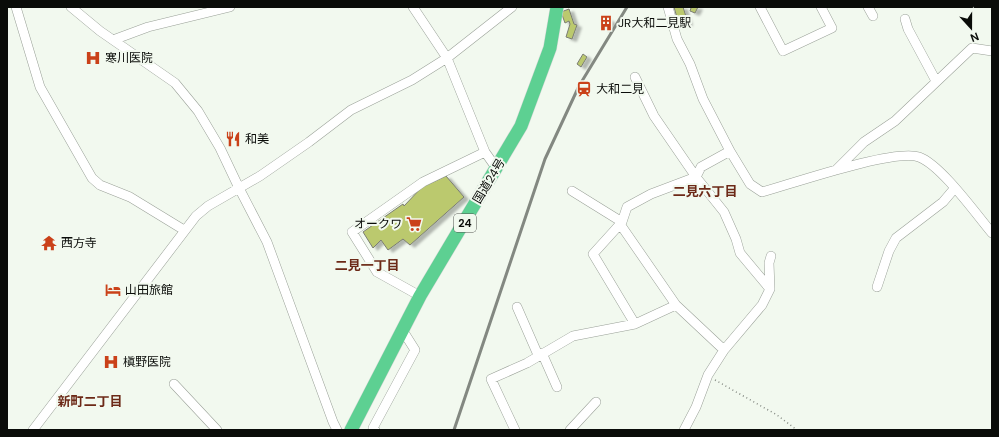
<svg xmlns="http://www.w3.org/2000/svg" width="999" height="437" font-family="'DM Sans','Noto Sans JP',sans-serif">
<style>
.building{fill:#bbc96e;stroke:#7b7d73;filter:url(#shadow)}
.lines{fill:none;stroke-linecap:round;stroke-linejoin:round}
.minor-casing{stroke:#9aa198;stroke-width:10}
.highway-casing{stroke:#d8d8d8;stroke-width:14}
.path{stroke:#848982;stroke-width:1.5;stroke-dasharray:1 3;stroke-linecap:butt}
.minor{stroke:#fff;stroke-width:9}
.highway{stroke:#5dd092;stroke-width:13}
.rail{stroke:#838881;stroke-width:3}
.labels{text-anchor:middle;stroke-width:4;stroke-linejoin:round;paint-order:stroke}
.shield{fill:#f2f9ef;stroke:#50534e;stroke-width:1}
.shield-label{font-size:11px;font-weight:bold;fill:#0a0c09}
.poi-label{font-size:12px;fill:#0a0c09;stroke:#f2f9ef;text-anchor:start}
.street-label{font-size:12px;fill:#0a0c09;stroke:#f2f9ef}
.neighbourhood-label{font-size:13px;font-weight:bold;fill:#6c2917;stroke:#f2f9ef}
</style>
<defs>
<filter id="shadow"><feDropShadow dx="4.5" dy="2.5" stdDeviation="1" flood-color="#0004"/></filter>
</defs>
<rect width="100%" height="100%" fill="#f2f9ef"/>
<!-- building -->
<path class="building" d="M 674,7 L 683,7 L 688,23 L 679,25 Z
M 690,7 L 698,7 L 695,13 L 690,11 L 691,8 Z
M 569,9 L 574,24 L 577,25 L 572,39 L 566,37 L 570,24 L 569,21 L 565,23 L 561,12 Z
M 606,18 L 611,21 L 606,29 L 601,26 Z
M 583,54 L 587,57 L 581,67 L 577,64 Z
M 446,176 L 464,197 L 410,245 L 403,239 L 388,250 L 381,240 L 373,248 L 363,232 L 403,204 L 404,206 L 422,187 Z"/>
<g class="lines">
<defs>
<path id="minor" d="M 16,7 L 40,87 L 92,178 L 100,185 L 130,197 L 184,230
M 71,7 L 100,31 L 175,83 L 198,111 L 220,148 L 239,188 L 267,242 L 333,422 L 337,430
M 413,7 L 447,58 L 485,152 L 497,169
M 668,7 L 677,39 L 690,64 L 703,99 L 730,151 L 750,184 L 762,192 C 791,184 895,148 919,157 C 941,165 976,214 992,233
M 760,7 L 783,51 L 832,28 L 821,7
M 868,7 L 873,16
M 905,19 L 908,29 L 936,81
M 113,40 L 148,27 L 230,7
M 635,77 L 654,116 L 696,177 L 724,212 L 736,239 L 740,253 L 770,289 L 762,305 L 724,350
M 836,170 L 864,142 L 895,121 L 972,48 L 992,51
M 572,191 L 622,222
M 620,224 L 676,305 L 724,350 L 708,375 L 696,407 L 684,430
M 877,287 L 889,251 L 896,238 L 943,202 L 954,189
M 770,289 L 769,263 L 771,256
M 420,296 L 377,272 L 352,232 L 423,182 L 485,152
M 517,307 L 538,355
M 635,324 L 593,254 L 622,222 L 627,207 L 651,194 L 696,177 L 701,167 L 730,151
M 542,353 L 557,387
M 174,384 L 217,430
M 33,430 L 196,216 L 208,206 L 260,176 L 309,142 L 351,110 L 412,80 L 447,58 L 512,7
M 375,430 L 373,428 L 415,350 L 403,331
M 515,430 L 491,379 L 527,363 L 573,336 L 635,324 L 676,305
M 570,430 L 596,402"/>
<path id="highway" d="M 351,430 L 420,296 L 521,126 L 550,48 L 557,7"/>
</defs>
<!-- minor casing -->
<use href="#minor" class="minor-casing"/>
<!-- highway casing -->
<use href="#highway" class="highway-casing"/>
<!-- path -->
<path class="path" d="M 715,380 L 777,415 L 797,430"/>
<!-- minor -->
<use href="#minor" class="minor"/>
<!-- highway -->
<use href="#highway" class="highway"/>
<!-- rail -->
<path class="rail" d="M 454,430 L 545,159 L 579,86 L 627,7"/>
</g>
<!-- icons -->
<defs>
<symbol id="building-bare" viewBox="-9 -9 18 18"><path d="M-4-6H4V6H1V3H-1V6H-4ZM-2.5-4.3h1.7v1.8h-1.7ZM.8-4.3h1.7v1.8H.8ZM-2.5-1h1.7V.8h-1.7ZM.8-1h1.7V.8H.8Z" fill="#ca4119" stroke="#f2f9ef" stroke-width="2.5" paint-order="stroke"/></symbol>
<symbol id="hospital-bare" viewBox="-9 -9 18 18"><path d="M-5-5h3v3.5h4V-5h3V5h-3V1.5h-4V5h-3Z" fill="#ca4119" stroke="#f2f9ef" stroke-width="2.5" paint-order="stroke"/></symbol>
<symbol id="station-bare" viewBox="-9 -9 18 18"><path d="M-3-6H3Q5-6 5-4V2Q5 4 3 4L4.5 6H3L1.5 4h-3L-3 6H-4.5L-3 4Q-5 4-5 2V-4Q-5-6-3-6ZM-3.5-4v3h7v-3ZM-3.5 1v1.5H-2V1ZM2 1v1.5H3.5V1Z" fill="#ca4119" stroke="#f2f9ef" stroke-width="2.5" paint-order="stroke"/></symbol>
<symbol id="restaurant-bare" viewBox="-9 -9 18 18"><path d="M-5-6h1v4h1v-4h1v4h1v-4h1v5L-1.5 .5V6h-2V.5L-5-1ZM5-6V6H3V1.5H1.5Q1.5-4 5-6Z" fill="#ca4119" stroke="#f2f9ef" stroke-width="2.5" paint-order="stroke"/></symbol>
<symbol id="supermarket-bare" viewBox="-9 -9 18 18"><path d="M-6-5.5h2.5l.6 2H6L4.5 2H-2.5L-4.4-4H-6ZM-1.5 3.2a1.3 1.3 0 1 0 .1 0ZM3 3.2a1.3 1.3 0 1 0 .1 0Z" fill="#ca4119" stroke="#f2f9ef" stroke-width="2.5" paint-order="stroke"/></symbol>
<symbol id="temple-bare" viewBox="-9 -9 18 18"><path d="M0-6L5-2H3V0L6.5 2.5H4V6H1.5V3h-3V6H-4V2.5H-6.5L-3 0V-2H-5Z" fill="#ca4119" stroke="#f2f9ef" stroke-width="2.5" paint-order="stroke"/></symbol>
<symbol id="hotel-bare" viewBox="-9 -9 18 18"><path d="M-6-4.5h1.5V1H6V5H4.5V3h-9V5H-6ZM-4 0a1.8 1.8 0 1 1 3.6 0ZM.5 0V-2.5h3Q6-2.5 6 0Z" fill="#ca4119" stroke="#f2f9ef" stroke-width="2.5" paint-order="stroke"/></symbol>
</defs>
<g fill-rule="evenodd">
<use href="#building-bare" x="595" y="12" width="22" height="22"/>
<use href="#hospital-bare" x="82" y="47" width="22" height="22"/>
<use href="#station-bare" x="573" y="78" width="22" height="22"/>
<use href="#restaurant-bare" x="222" y="128" width="22" height="22"/>
<use href="#supermarket-bare" x="403" y="213" width="22" height="22"/>
<use href="#temple-bare" x="38" y="232" width="22" height="22"/>
<use href="#hotel-bare" x="102" y="279" width="22" height="22"/>
<use href="#hospital-bare" x="100" y="351" width="22" height="22"/>
</g>
<g class="labels">
<!-- shield labels -->
<rect class="shield" x="454" y="214" width="22" height="18" rx="3"/>
<g class="shield-label">
<text x="465" y="227">24</text>
</g>
<!-- poi labels -->
<g class="poi-label">
<text x="618" y="27">JR大和二見駅</text>
<text x="105" y="62">寒川医院</text>
<text x="596" y="93">大和二見</text>
<text x="245" y="143">和美</text>
<text x="402" y="228" text-anchor="end">オークワ</text>
<text x="61" y="247">西方寺</text>
<text x="125" y="294">山田旅館</text>
<text x="123" y="366">槇野医院</text>
</g>
<!-- street labels -->
<g class="street-label">
<text transform="translate(489 181) rotate(-59)" y="4">国道24号</text>
</g>
<!-- neighbourhood labels -->
<g class="neighbourhood-label">
<text x="705" y="196">二見六丁目</text>
<text x="367" y="270">二見一丁目</text>
<text x="90" y="406">新町二丁目</text>
</g>
</g>
<!-- border -->
<rect width="999" height="437" fill="none" stroke="#0a0c09" stroke-width="16"/>
<!-- north arrow -->
<g transform="translate(971 28) rotate(159)" stroke="#f2f9ef" stroke-width="3" paint-order="stroke">
<path d="M0-3L7 15L0 10L-7 15Z" fill="#0a0c09"/>
<text y="-6" font-size="11" font-weight="bold" text-anchor="middle" fill="#0a0c09">N</text>
</g>
</svg>
